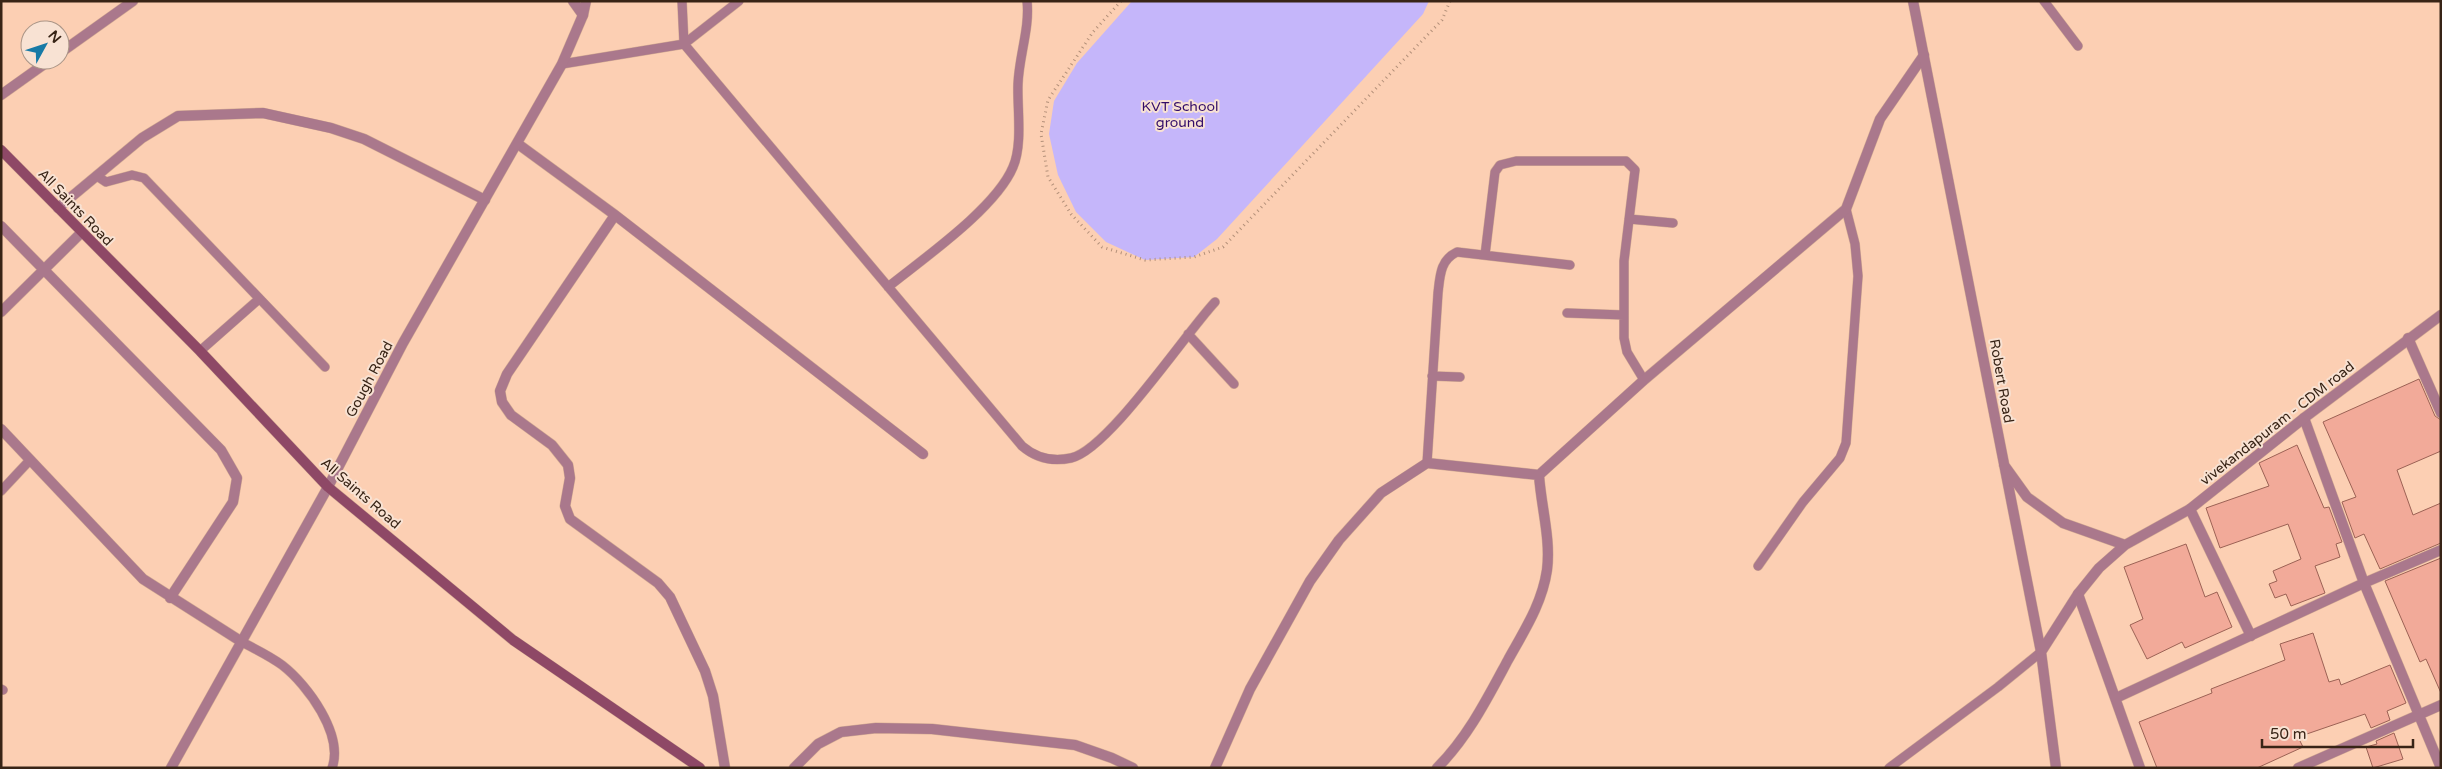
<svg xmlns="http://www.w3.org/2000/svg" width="2442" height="769" font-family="'Varela Round',sans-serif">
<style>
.green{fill:#c5b6fa}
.building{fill:#f2aa99;stroke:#9c6255}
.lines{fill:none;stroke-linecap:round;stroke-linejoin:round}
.service-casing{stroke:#d5ad94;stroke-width:10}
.minor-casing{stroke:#d5ad94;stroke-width:11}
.tertiary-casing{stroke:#d5ad94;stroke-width:11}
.secondary-casing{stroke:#d5ad94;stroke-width:11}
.path{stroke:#b39079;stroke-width:3;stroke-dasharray:1 4;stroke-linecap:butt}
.service{stroke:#aa788c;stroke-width:9}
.minor{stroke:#aa788c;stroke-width:10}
.tertiary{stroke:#aa788c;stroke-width:10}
.secondary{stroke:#8e4866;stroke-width:10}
.labels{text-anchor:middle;stroke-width:4;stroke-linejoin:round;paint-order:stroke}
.park-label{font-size:14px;fill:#320c68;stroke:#f8e2d3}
.street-label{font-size:14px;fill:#382416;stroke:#f8e2d3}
</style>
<rect width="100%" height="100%" fill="#fccfb3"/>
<!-- green -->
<path class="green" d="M 1132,1 L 1429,1 L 1423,14 L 1217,239 L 1194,257 L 1145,260 L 1106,242 L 1076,212 L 1058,175 L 1049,134 L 1054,101 L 1077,63 Z"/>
<!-- building -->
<path class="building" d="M 2419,379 L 2435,416 L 2441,420 L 2441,451 L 2397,470 L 2413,515 L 2441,503 L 2441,543 L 2380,569 L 2364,534 L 2355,538 L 2342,502 L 2356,497 L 2323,422 Z
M 2297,445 L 2324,508 L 2329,507 L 2342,542 L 2336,544 L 2340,557 L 2315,566 L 2325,593 L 2291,606 L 2286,594 L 2275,598 L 2269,584 L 2277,581 L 2273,571 L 2301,559 L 2288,524 L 2220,548 L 2206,508 L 2269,486 L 2259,463 Z
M 2186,544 L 2205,597 L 2217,592 L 2232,627 L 2185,648 L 2182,642 L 2147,659 L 2130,625 L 2143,619 L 2124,567 Z
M 2441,558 L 2441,693 L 2426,659 L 2420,662 L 2385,581 Z
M 2313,633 L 2329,682 L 2339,679 L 2341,685 L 2390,665 L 2406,703 L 2387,711 L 2390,720 L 2371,728 L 2365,714 L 2298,737 L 2303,747 L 2257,768 L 2157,768 L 2139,722 L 2212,693 L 2211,689 L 2285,660 L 2280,644 Z
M 2394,733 L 2403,759 L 2373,768 L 2366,747 L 2377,744 L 2376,741 Z"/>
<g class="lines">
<defs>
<path id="service" d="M 682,1 L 684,44
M 2044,1 L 2078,46
M 684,44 L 739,1
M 562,64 L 684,44 L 1022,446 C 1036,458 1053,462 1071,458 C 1108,450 1185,334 1215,302
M 97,176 L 106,182 L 132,175 L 144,178 L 325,367
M 1629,219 L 1673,223
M 1485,255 L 1495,172 L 1500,165 L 1516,161 L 1626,161 L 1635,170 L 1624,261 L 1624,338 L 1627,352 L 1644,380
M 888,287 C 924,258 996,208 1013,167 C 1023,144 1017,108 1018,84 C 1019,56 1030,28 1027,1
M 1567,313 L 1624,315
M 1188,334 L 1234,384
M 200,351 L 259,299
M 1432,376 L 1460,377
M 1427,463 L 1438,293 C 1440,276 1440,260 1457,252 L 1570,265
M 1,491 L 30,460
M 1758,566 L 1803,502 L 1840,458 L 1846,443 L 1858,276 L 1855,244 L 1846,209
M 242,642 C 255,649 270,656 282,665 C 308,685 344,735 332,768
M 1,689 L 3,690
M 1889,768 L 1998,687 L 2041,652"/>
<path id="minor" d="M 573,1 L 583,15
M 60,53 L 133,1
M 1,95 L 50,60
M 518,144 L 615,215 L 923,454
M 58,208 L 142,138 L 178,116 L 263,113 L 331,128 L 364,139 L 485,200
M 615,215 L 507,374 L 500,391 L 502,402 L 511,415 L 552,445 L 568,465 L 570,478 L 565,506 L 570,519 L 658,583 L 670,597 L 705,671 L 713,696 L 725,768
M 1,226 L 221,450 L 237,478 L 233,502 L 170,598
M 1,312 L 81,233
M 2408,338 L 2441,413
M 2304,418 L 2364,583 L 2441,768
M 1,429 L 143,579 L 242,642
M 2190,509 L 2251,636
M 2078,594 L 2140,768
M 2116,698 L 2364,583 L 2441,550
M 794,768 L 818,744 L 841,732 L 876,728 L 932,729 L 1075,745 L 1112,758 L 1133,768
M 1215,768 L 1250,689 L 1310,581 L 1339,540 L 1381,493 L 1427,463 L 1539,475
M 1437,768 C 1468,737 1487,699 1508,660 C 1524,631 1542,604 1547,570 C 1551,539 1541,506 1539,475 L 1644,380 L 1846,209 L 1880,119 L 1924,55
M 2298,768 L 2441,705"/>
<path id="tertiary" d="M 1913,1 L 2041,652 L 2056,768
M 2004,465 L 2027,497 L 2063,523 L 2125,545
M 2041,652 L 2078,594 L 2099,568 L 2125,545 L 2190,509 L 2304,418 L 2441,315
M 171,768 L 328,487 L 403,343 L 562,64 L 583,15 L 586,1"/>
<path id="secondary" d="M 1,150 L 200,351 L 328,487 L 513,640 L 700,768"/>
</defs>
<!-- service casing -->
<use href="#service" class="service-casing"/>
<!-- minor casing -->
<use href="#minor" class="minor-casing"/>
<!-- tertiary casing -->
<use href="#tertiary" class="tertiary-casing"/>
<!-- secondary casing -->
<use href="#secondary" class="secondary-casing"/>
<!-- path -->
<path class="path" d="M 1121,1 L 1093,32 L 1048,100 L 1041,134 L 1048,177 L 1071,214 L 1102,247 L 1145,260 L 1194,257 L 1223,247 L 1442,20 L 1450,1"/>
<!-- service -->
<use href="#service" class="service"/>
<!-- minor -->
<use href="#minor" class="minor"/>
<!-- tertiary -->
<use href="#tertiary" class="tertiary"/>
<!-- secondary -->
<use href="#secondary" class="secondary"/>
</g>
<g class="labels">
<!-- park labels -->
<g class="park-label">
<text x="1180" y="111">KVT School<tspan x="1180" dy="16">ground</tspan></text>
</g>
<!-- street labels -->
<g class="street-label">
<text transform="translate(76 207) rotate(46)" y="5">All Saints Road</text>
<text transform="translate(369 379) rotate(-62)" y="5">Gough Road</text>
<text transform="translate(2002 381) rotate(80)" y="5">Robert Road</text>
<text transform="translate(2277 423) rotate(-38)" y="5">vivekandapuram - CDM road</text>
<text transform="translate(361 493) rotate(41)" y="5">All Saints Road</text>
</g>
</g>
<!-- border -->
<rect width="2442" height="769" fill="none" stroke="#382416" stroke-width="5"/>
<!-- north arrow -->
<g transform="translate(45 45) rotate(50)"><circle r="24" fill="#f8e2d3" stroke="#ab9687"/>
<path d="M0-4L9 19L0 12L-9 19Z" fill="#177aa6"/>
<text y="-8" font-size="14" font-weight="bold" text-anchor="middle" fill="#382416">N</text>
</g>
<!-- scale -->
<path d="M2262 739v8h151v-8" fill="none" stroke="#382416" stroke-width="2.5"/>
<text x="2270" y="739" font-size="15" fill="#382416" stroke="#f8e2d3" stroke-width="4" paint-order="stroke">50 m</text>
</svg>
